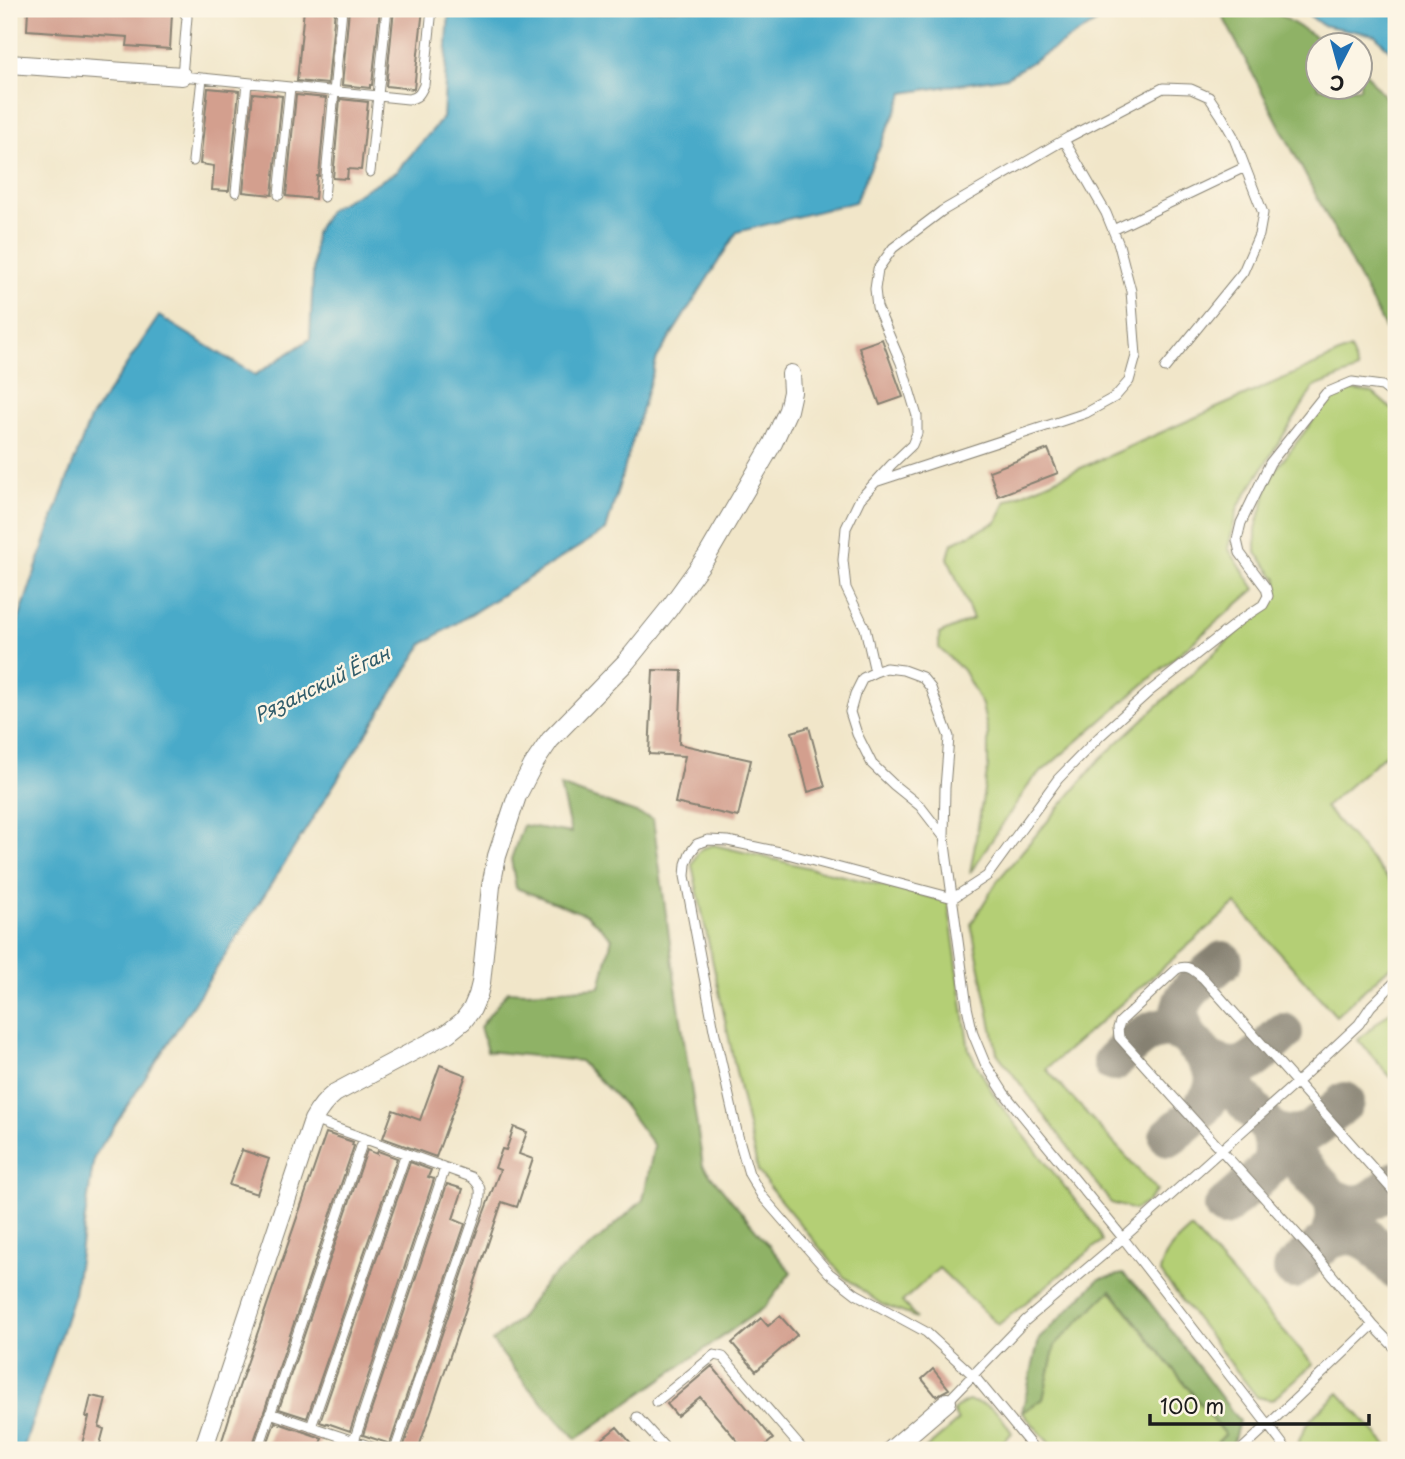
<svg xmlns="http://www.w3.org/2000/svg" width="1405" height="1459" font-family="'Playpen Sans',sans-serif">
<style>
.green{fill:#b4cf75;stroke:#687648;stroke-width:2}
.forest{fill:#8fb266;stroke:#566741;stroke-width:2}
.water{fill:#4aaac9;stroke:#336372;stroke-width:2}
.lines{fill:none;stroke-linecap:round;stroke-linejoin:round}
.taxiway{stroke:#868172;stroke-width:40}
.building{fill:#d39f8e}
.service-casing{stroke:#868172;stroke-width:11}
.minor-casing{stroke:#868172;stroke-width:20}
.service{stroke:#fff;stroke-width:9}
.minor{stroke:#fff;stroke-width:18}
.labels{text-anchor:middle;stroke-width:5;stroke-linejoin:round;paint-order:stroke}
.water-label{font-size:19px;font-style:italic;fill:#315c6a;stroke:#fcf5e5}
</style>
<rect width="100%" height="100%" fill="#fcf5e5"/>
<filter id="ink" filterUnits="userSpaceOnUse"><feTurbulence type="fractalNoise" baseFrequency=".0143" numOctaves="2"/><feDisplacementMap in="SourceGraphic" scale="14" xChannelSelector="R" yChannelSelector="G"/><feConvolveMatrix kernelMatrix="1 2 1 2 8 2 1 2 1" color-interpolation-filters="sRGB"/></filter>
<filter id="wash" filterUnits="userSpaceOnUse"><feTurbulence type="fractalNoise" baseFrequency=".00686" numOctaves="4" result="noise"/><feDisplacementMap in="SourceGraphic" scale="28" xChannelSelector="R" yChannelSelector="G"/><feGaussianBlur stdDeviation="1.57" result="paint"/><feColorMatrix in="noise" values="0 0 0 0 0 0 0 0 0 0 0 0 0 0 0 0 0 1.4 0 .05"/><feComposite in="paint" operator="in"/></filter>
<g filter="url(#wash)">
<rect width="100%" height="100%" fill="#f1e6c9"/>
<!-- green -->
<path class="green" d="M1350,349L1358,370L1314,387L1238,507L1228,548L1255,589L1032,780L970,873L988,767V733L982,705L963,670L939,648V634L973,619L948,558L952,543L997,522L1006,501Z
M1351,390L1373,393L1396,413V745L1325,807L1396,888V961L1336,1016L1236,904L1046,1069L1157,1190L1147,1202L1134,1210L1111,1203L997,1053L971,924L998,880L1100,759L1277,595V579L1256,553V529L1271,476L1328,401Z
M714,845L948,901L969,1051L998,1102L1097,1228L1102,1241L998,1325L939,1268L902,1302L917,1318L881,1304L843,1276L775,1194L758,1171L741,1095L692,865C697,851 699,848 714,845Z
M1396,1006V1083L1358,1040Z
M1191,1228L1313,1364L1272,1400L1257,1397L1160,1272C1165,1250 1175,1242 1191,1228Z
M1110,1290L1225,1435L1209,1450H1055L1022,1412L1043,1399L1055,1345Z
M1339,1393L1391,1450H1303L1298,1444C1306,1419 1320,1409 1339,1393Z
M968,1401C996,1406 998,1411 1012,1433L994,1450H924L958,1421L953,1411L960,1405Z"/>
<!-- forest -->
<path class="forest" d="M1219,9H1270L1329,45L1318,46V88H1360V65L1396,112V349Z
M560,786L653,819L675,980L703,1166L791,1272L766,1306L576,1439L529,1388L492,1341L518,1320L547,1281L597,1241L643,1200L654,1146L622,1103L580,1061L487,1051L480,1027L508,991L526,992L600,987L612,938L587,915L516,888L511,859L523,825L571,833Z
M1123,1274L1143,1293L1239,1421L1233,1443L1225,1450H1209L1225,1435L1111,1290L1055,1345L1043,1399L1022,1412L1039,1339L1099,1279Z"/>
<!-- water -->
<path class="water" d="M449,9H1118L1007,77L904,93L855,202L737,232L657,358L606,530L423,644L265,894L94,1157L74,1294L23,1450H9V649L55,512L90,419L159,316L255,375L310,339L315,233L330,209L396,172L443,118Z
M1301,9H1396V57L1375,35L1322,25Z"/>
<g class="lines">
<!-- taxiway -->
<path class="taxiway" d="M1187,1036L1396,1270
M1113,1062C1135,1041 1156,1016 1187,1036C1184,1029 1180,1022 1180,1014C1180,992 1208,974 1223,961
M1169,1137C1186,1121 1220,1101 1214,1073C1213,1068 1209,1063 1206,1058C1244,1080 1256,1057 1283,1033
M1224,1207C1233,1199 1241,1192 1250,1185C1272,1167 1279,1159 1270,1129C1303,1148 1321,1122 1345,1102
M1372,1243C1354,1233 1346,1233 1327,1241C1336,1226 1338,1215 1332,1198C1363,1213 1373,1200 1396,1181
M1293,1269L1327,1241"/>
</g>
<g id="blocks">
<!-- building -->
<path class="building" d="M28,9H130L172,13L170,49L127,46L128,37L27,30Z
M304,9H335L328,84L297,81Z
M349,9H380L372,85H370V88L342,85Z
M394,9H423L414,89L386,86Z
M208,88L239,91L229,190L228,191L212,190L214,166L200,164Z
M253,93L282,96L272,195L243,192Z
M296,95L326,98L319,176H317L315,199L286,196Z
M340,99L368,102L361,170L348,169L347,179L333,178Z
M882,339L903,397L880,405L859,347Z
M1048,449L1058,473L998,496L989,471Z
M653,670L682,671L679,744L751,760L738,817L675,803L685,756L649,754Z
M809,727L825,787L808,792L792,732Z
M440,1065L466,1075L436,1157L383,1138L393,1110L420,1120Z
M514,1127L527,1132L519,1154L533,1159L517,1207L502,1202L418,1450L403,1448L478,1228L500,1170L495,1168L502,1149L506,1150Z
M326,1133L353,1142L352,1145L354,1146L251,1450H219L239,1387Z
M242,1150L269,1159L257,1194L229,1185Z
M367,1150L377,1154L378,1151L397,1158L307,1418L279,1409Z
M410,1162L431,1170L428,1177L434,1179L350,1431L327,1423L326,1424L320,1422Z
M447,1184L463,1189L453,1219L465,1224L390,1444L363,1435Z
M780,1316L797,1335L756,1371L732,1343L761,1318L768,1326Z
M712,1366L773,1439L760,1450H745L700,1397L677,1416L667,1404Z
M933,1369L949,1389L936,1396L922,1379Z
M91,1396L106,1399L99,1427L104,1429L99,1448L82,1444L89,1417H86Z
M275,1422L322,1438L318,1450H265Z
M617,1427L637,1450H589Z"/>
</g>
</g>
<g filter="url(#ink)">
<use href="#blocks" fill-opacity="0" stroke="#868172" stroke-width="2"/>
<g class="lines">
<defs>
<path id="service" d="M182,9L187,17L182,76L408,99C418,98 420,94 424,85L432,9
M193,161L202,78
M370,172L387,9
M236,192L247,83
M279,195L290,87
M324,197L342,9
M1113,230L1245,167
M878,481L1086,413L1115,397L1129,381L1136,356L1131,291L1119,245L1106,213L1064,140
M875,672L865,628L846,588L843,560L846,528L860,499L891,465L912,445L917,433V416L901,363L877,307L875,289L878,269L893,248L942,211L1069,137L1163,88L1191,89L1209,97L1221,115L1233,136L1263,213L1259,235L1243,272L1165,368
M944,837L920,806L894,785L872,764L857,734L850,712L855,694L863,678L875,672L886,668L903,670L922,677L931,688L949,737L945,788L944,837L967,1007L973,1034L985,1063L1004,1093L1123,1238L1268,1425L1373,1325
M313,1120L471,1177C482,1186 481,1191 479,1204L395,1450
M1396,1194L1203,978C1194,971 1189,964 1177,969L1120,1022L1118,1028L1119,1037L1314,1253L1373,1325L1396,1349
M656,1402L714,1355L723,1357L803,1450
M947,1402L1025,1321L1123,1238L1296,1083L1359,1024L1371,1006L1396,981
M270,1413L381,1450
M637,1417L667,1450
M311,1427L406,1153
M354,1441L445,1168
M258,1450L364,1138
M1035,1450L974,1376L926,1332L856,1294L829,1273L762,1196L749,1174L738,1136L714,1030L685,876L686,864L690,853L697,844L708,840L728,841L780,852L953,898L987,876L1058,779L1099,737L1150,691L1240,620L1263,605L1268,596L1266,588L1240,553L1237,540L1241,523L1270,463L1326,393L1352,382L1382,386L1396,397
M1241,1450L1268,1425L1287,1450"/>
<path id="minor" d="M9,64L182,76
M203,1450L313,1120C319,1109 325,1101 335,1093L448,1033L463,1021L472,1009L478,995L481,983L491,886L497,856L517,796L533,765L550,740L626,662L668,610L707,556L773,443L788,410L792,392L791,374
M891,1450L947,1402"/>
</defs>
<!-- service casing -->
<use href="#service" class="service-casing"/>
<!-- minor casing -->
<use href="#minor" class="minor-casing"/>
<!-- service -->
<use href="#service" class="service"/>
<!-- minor -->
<use href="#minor" class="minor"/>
</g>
</g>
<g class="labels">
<!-- water labels -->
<g class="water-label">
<text transform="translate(322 684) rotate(-26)" y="7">Рязанский Ёган</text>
</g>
</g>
<!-- margin -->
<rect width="1405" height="1459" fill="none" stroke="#fcf5e5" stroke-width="35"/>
<!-- north arrow -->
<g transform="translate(1339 66) rotate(186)"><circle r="33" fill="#fcf5e5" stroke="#a29e95" stroke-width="2"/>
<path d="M0-5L12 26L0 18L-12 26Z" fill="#1f6fb2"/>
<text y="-10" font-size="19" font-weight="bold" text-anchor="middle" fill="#1c1c1c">С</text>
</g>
<!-- scale -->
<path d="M1150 1414v10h219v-10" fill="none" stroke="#1c1c1c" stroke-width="3.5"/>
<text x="1160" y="1414" font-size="21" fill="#1c1c1c" stroke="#fcf5e5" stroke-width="5" paint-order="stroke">100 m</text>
</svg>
